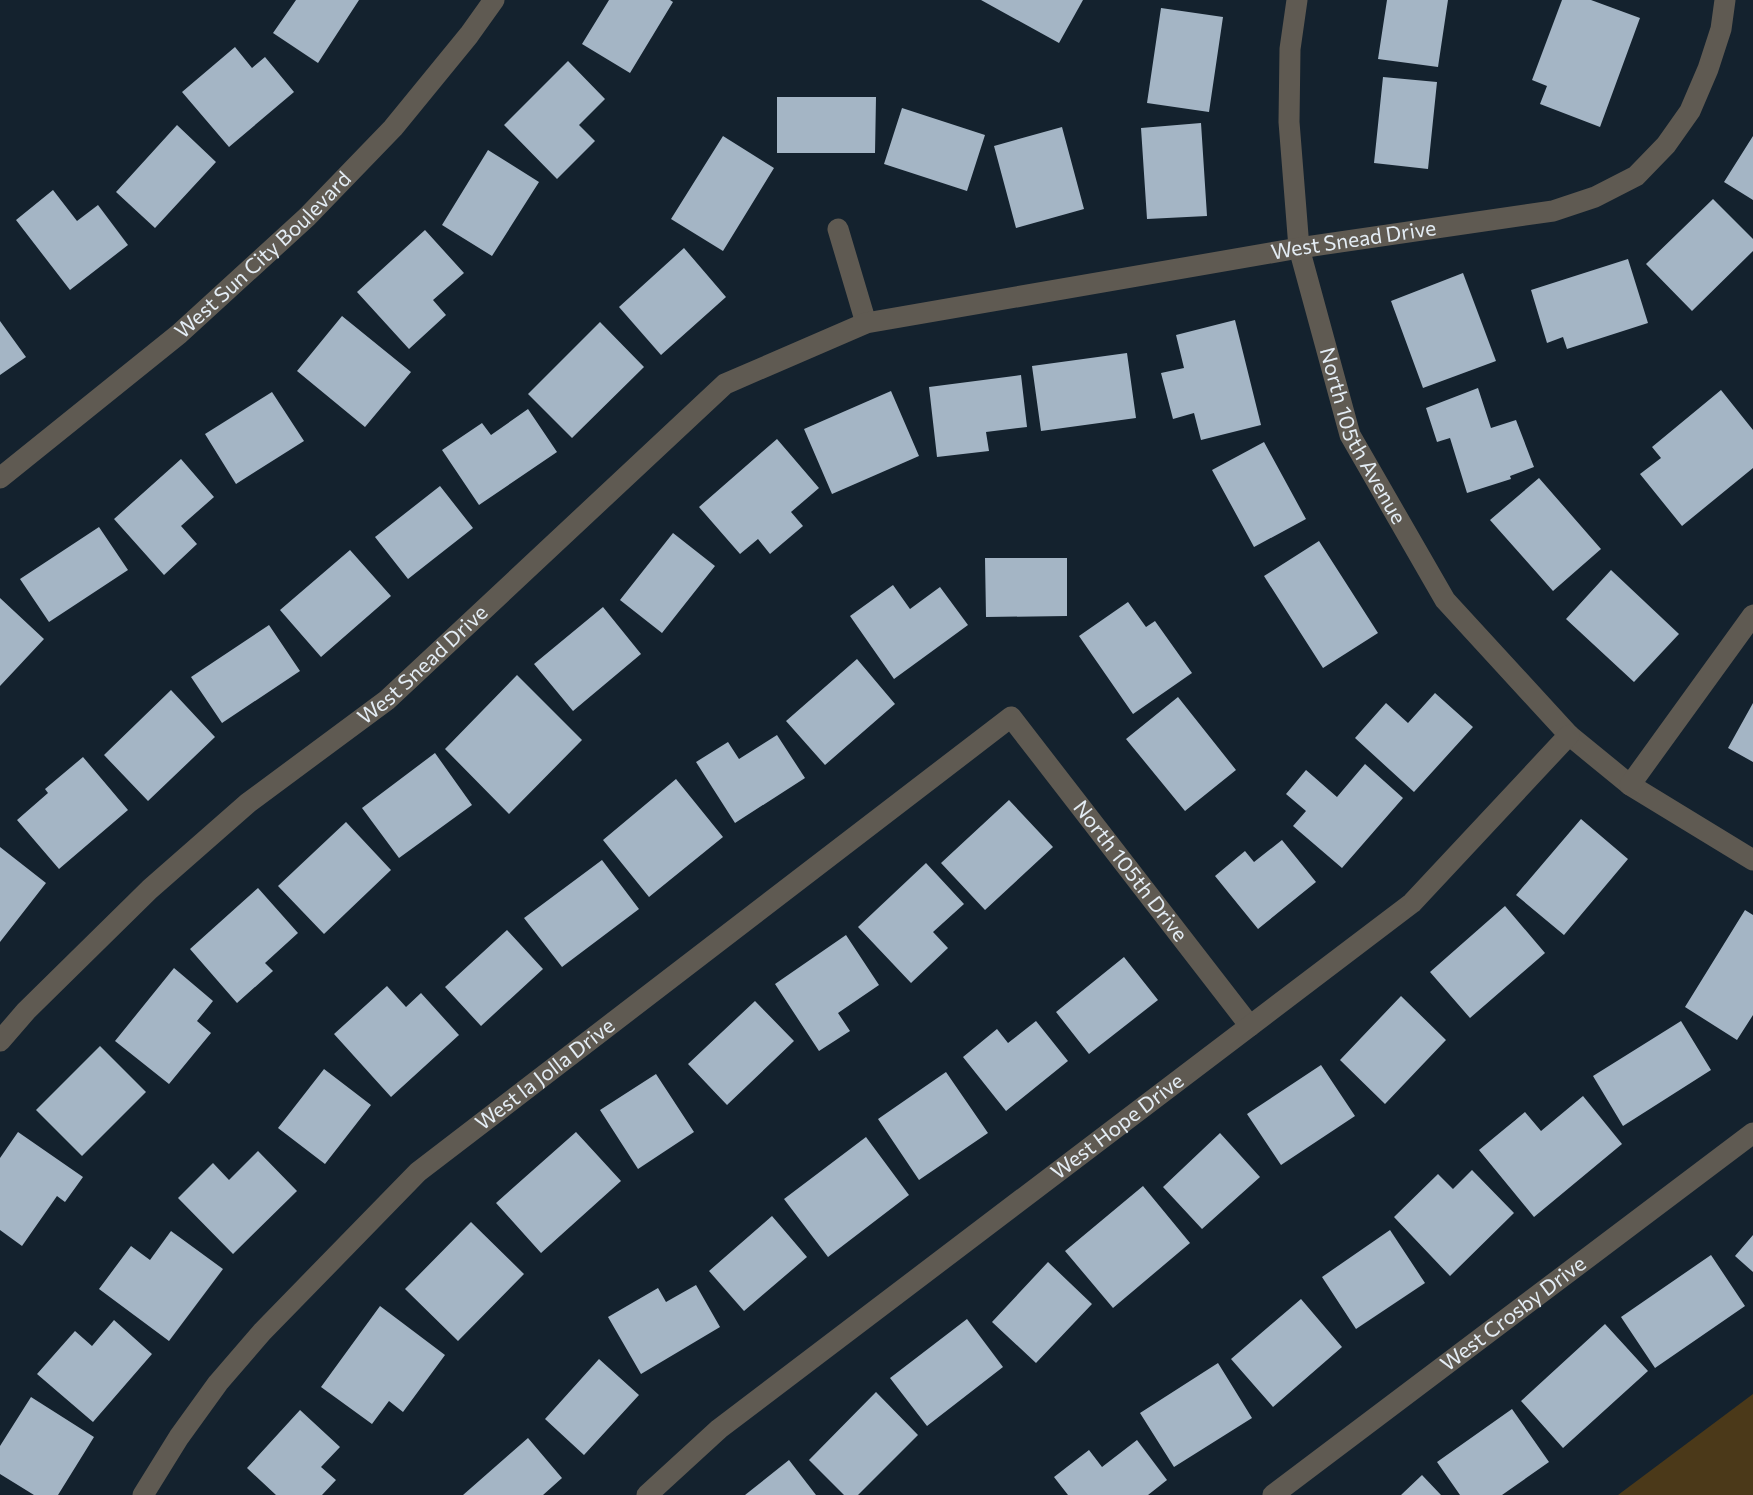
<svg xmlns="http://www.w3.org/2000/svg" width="1753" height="1495" font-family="Commissioner,sans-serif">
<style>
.green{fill:#4b3919}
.building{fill:#a4b5c5}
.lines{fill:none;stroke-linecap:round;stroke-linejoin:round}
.minor{stroke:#5f5a52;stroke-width:21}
.labels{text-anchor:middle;stroke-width:7;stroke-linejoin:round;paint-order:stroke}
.street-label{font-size:21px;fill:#e3ecf4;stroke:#060b10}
</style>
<rect width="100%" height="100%" fill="#14222e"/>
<!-- green -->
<path class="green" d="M1753,1394V1495H1618Z"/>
<!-- building -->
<path class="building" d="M296,0H359L318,63L273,33Z
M609,0H670L673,2L630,73L582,44Z
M981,0H1083L1059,43Z
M1387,0H1448L1438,67L1378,59Z
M1562,0H1591L1640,18L1600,127L1540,104L1547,86L1532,80Z
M1161,8L1223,17L1209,112L1147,103Z
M235,47L252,68L265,57L294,92L229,147L182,92Z
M568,61L605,99L579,125L595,141L557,179L504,125Z
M1383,77L1437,82L1428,169L1374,163Z
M777,97H876L875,153H777Z
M902,108L985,135L967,191L884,164Z
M1201,123L1207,216L1147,219L1141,128Z
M177,125L216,162L155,228L116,192Z
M1062,127L1084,209L1016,228L994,146Z
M723,136L774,168L723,251L671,219Z
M1753,136V200L1724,182Z
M488,150L539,182L492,256L442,225Z
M53,190L77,221L98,205L128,245L70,290L16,220Z
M1713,199L1753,239V251L1692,311L1646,264Z
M425,230L464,273L433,300L446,315L409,349L357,292Z
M684,248L726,297L661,355L619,307Z
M1628,259L1648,323L1567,349L1563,337L1547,343L1531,290Z
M1463,273L1496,361L1423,388L1391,301Z
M342,316L411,372L365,427L297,371Z
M1235,320L1261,425L1201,440L1194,413L1173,419L1161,373L1184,368L1176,335Z
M0,321L26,357L0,375Z
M600,322L644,367L572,438L528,394Z
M1127,353L1136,418L1041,431L1032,366Z
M1021,375L1027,427L986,432L989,451L937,457L929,387Z
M1478,388L1491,428L1516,420L1534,467L1510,476L1511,479L1467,493L1450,438L1437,442L1426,408Z
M1721,390L1753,430V468L1682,526L1640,474L1661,458L1652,447Z
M891,391L919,456L832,494L804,429Z
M272,392L304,441L236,484L205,434Z
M528,409L557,452L479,505L442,450L482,423L491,435Z
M777,439L819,488L791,512L803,526L770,554L758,539L740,554L699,507Z
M1264,442L1306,519L1254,547L1212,470Z
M181,459L214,497L181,526L197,544L164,575L114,519Z
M1539,478L1601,549L1553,591L1490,520Z
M440,486L473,528L408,579L375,537Z
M99,527L128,570L49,622L20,579Z
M673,533L715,566L662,633L620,600Z
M1319,541L1378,633L1323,668L1264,576Z
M350,550L391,596L321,657L280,610Z
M985,558H1067V616L986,617Z
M1611,570L1679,634L1634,682L1566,619Z
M893,585L910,609L940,587L968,625L894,679L850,616Z
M0,598L44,639L0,686Z
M1128,602L1146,627L1155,621L1192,673L1133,714L1079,636Z
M603,607L641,654L573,711L534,664Z
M269,625L300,671L222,723L191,677Z
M857,659L895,704L825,765L786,721Z
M517,675L582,740L509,814L445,749Z
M171,690L215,737L148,801L104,755Z
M1435,693L1473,727L1414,792L1355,738L1386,703L1408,723Z
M1178,697L1236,770L1185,811L1126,739Z
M1753,703V762L1728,748Z
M777,735L805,778L735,823L696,762L728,742L739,759Z
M435,753L472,805L399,858L362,808Z
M83,757L128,810L59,869L17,820L48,793L45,789Z
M1365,764L1403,798L1342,868L1293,826L1306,811L1286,794L1306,770L1337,797Z
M676,779L723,837L649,897L603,840Z
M1009,800L1053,847L985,910L941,863Z
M1581,819L1628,859L1564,935L1516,895Z
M346,822L391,870L324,934L278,886Z
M1282,840L1316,882L1258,929L1215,876L1245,851L1254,862Z
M0,847L46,883L0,942Z
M602,860L639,909L562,967L524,918Z
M926,863L964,904L933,932L948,948L911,983L858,927Z
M258,888L298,933L265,963L273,971L237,1003L190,949Z
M1505,906L1545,953L1470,1018L1430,972Z
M1745,910L1753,915V1015L1737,1040L1685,1007Z
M507,930L543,969L481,1026L445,987Z
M846,935L879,985L838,1013L850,1031L819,1051L775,984Z
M1124,957L1158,1000L1089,1054L1056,1012Z
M174,968L213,1001L197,1021L211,1033L169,1084L115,1041Z
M387,986L406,1007L421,993L459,1035L391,1097L334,1034Z
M1401,996L1446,1040L1385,1104L1340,1060Z
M755,1001L794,1041L727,1105L688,1064Z
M1036,1021L1068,1061L1006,1111L963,1057L997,1029L1008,1043Z
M1681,1021L1711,1070L1623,1126L1593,1076Z
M100,1046L146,1092L82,1156L36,1110Z
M1321,1065L1355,1116L1281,1165L1247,1114Z
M324,1069L371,1105L325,1164L278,1128Z
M946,1072L988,1133L919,1180L878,1119Z
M656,1074L694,1132L638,1169L600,1110Z
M1583,1096L1622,1144L1534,1217L1479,1150L1525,1112L1541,1131Z
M18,1132L83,1177L65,1202L57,1196L22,1246L0,1230V1158Z
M576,1132L621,1181L541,1253L496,1203Z
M1220,1133L1260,1177L1202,1229L1163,1187Z
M866,1137L909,1195L828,1257L784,1199Z
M258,1151L297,1191L233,1254L178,1198L213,1163L229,1180Z
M1472,1170L1514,1213L1450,1276L1394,1217L1438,1174L1453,1189Z
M1143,1186L1190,1243L1113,1308L1065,1251Z
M772,1216L807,1257L744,1311L709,1271Z
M471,1222L524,1274L458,1341L405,1289Z
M1390,1230L1425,1283L1356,1329L1322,1277Z
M171,1231L223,1269L169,1341L99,1289L131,1246L150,1260Z
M1753,1235V1272L1735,1256Z
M1711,1255L1745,1306L1655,1368L1621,1317Z
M1048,1262L1092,1304L1036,1363L992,1322Z
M696,1285L720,1327L641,1374L608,1317L658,1288L666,1302Z
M1301,1299L1342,1347L1273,1407L1231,1359Z
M380,1306L445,1355L403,1412L389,1401L372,1424L321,1387Z
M967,1319L1003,1367L927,1426L890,1378Z
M114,1320L152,1354L93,1422L37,1374L75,1331L92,1346Z
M1605,1324L1648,1371L1563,1448L1521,1401Z
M599,1359L639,1395L584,1455L545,1419Z
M1218,1363L1252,1418L1174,1467L1140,1413Z
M876,1392L918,1435L858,1495H844L809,1460Z
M31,1397L94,1437L58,1495H34L0,1474V1446Z
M1512,1409L1549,1462L1502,1495H1460L1437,1462Z
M300,1410L340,1447L321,1467L336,1480L322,1495H276L247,1468Z
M528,1438L562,1478L543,1495H463Z
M1137,1440L1167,1480L1148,1495H1068L1054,1477L1089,1450L1102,1467Z
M789,1460L816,1495H745Z
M1422,1475L1441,1495H1401Z"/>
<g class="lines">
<!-- minor -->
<g class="minor">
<path id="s1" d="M1297,0L1290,49L1289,122L1299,248L1350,435L1445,600L1569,735L1630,785L1753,860"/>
<path d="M838,229L866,323"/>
<path id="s2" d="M0,478L179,334L307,217L393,128L469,35L494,0"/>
<path d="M1630,785L1753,615"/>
<path id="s3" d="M0,1041L26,1011L150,889L248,803L387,700L725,384L866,323L1299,248L1553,211L1595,197L1636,176L1666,145L1690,111L1708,69L1721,29L1725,0"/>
<path id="s4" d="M143,1495L179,1437L218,1383L262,1332L418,1172L1011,717L1250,1026"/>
<path id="s5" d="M647,1495L719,1429L1412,903L1569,735"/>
<path id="s6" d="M1273,1495L1753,1133"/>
</g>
</g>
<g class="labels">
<!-- street labels -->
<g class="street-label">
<text dy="7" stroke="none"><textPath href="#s3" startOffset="1628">West Snead Drive</textPath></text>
<text dy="7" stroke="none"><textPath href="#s2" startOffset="345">West Sun City Boulevard</textPath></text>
<text dy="7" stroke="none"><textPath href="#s1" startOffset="448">North 105th Avenue</textPath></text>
<text dy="7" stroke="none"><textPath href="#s3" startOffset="567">West Snead Drive</textPath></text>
<text dy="7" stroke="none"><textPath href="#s4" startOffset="1368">North 105th Drive</textPath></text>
<text dy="7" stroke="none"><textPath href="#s4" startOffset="586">West la Jolla Drive</textPath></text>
<text dy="7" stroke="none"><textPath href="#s5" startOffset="598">West Hope Drive</textPath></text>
<text dy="7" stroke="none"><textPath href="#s6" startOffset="301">West Crosby Drive</textPath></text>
</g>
</g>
</svg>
